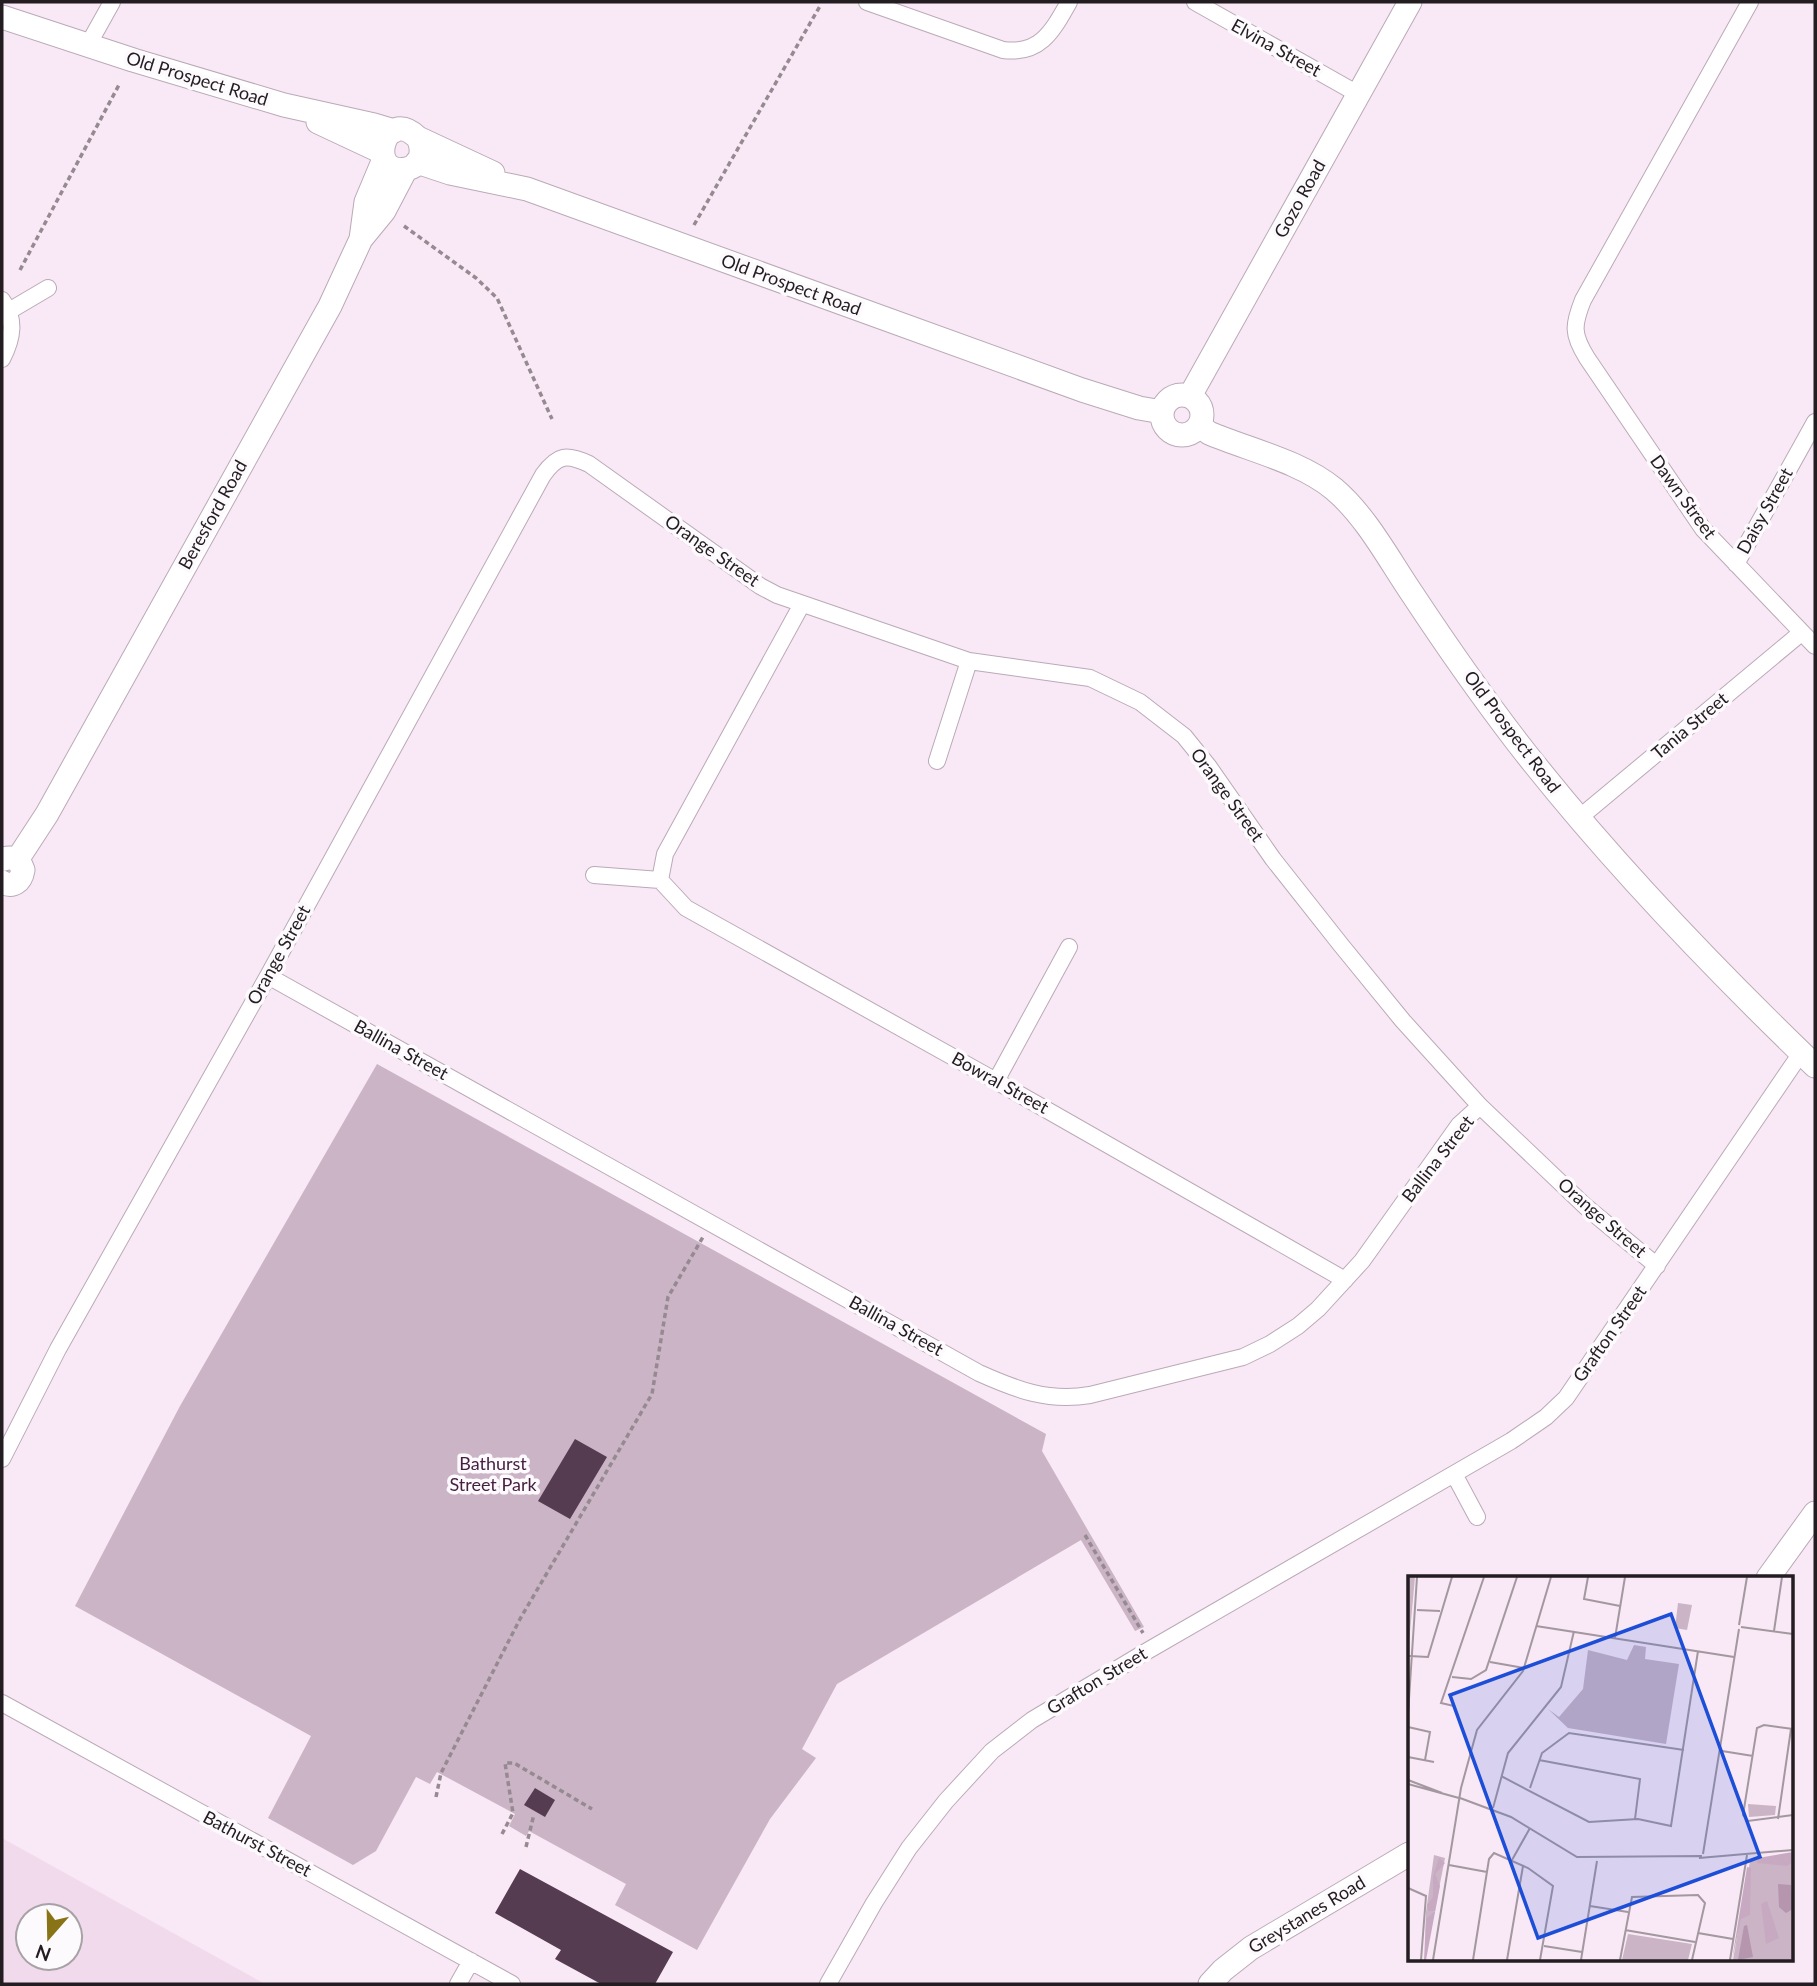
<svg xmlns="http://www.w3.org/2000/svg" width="1817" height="1986" font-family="Lato,sans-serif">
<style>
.built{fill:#f1daec;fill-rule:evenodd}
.green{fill:#cbb4c5}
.building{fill:#563c51}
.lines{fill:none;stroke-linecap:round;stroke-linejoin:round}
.street-casing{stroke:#baaab7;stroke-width:18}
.secondary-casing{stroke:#baaab7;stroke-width:25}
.path{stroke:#958a92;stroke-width:3.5;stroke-dasharray:5 3.5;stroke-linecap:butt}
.street{stroke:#fff;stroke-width:16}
.secondary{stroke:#fff;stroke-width:23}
.labels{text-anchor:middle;stroke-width:7;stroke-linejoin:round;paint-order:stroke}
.street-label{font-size:18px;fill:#231d21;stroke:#fdfafd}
.park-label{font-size:18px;fill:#451d3f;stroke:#fdfafd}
.inset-road{fill:none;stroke:#a397a0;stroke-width:2}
.view{fill:#1d4ed8;fill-opacity:0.15;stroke:#1d4ed8;stroke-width:3.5}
.inset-edge{fill:none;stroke:#231d21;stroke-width:3.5}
</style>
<rect width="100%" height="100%" fill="#f9e8f5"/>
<!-- built -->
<path class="built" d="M2,1838L265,1984H2ZM28,1916H70V1958H28Z"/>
<!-- green -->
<path class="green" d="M377,1064L1046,1434L1042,1451L1144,1627L1135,1631L1081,1540L837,1684L802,1749L816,1758L770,1819L697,1950L615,1905L626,1884L529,1831L526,1836L509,1826L515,1814L437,1772L430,1784L416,1777L376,1851L353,1865L268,1818L311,1736L75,1606L180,1406Z"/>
<!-- building -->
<path class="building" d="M575,1439L607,1457L570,1519L538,1501Z
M535,1788L555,1800L545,1817L524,1805Z
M520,1869L673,1952L655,1984H601L555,1959L561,1950L495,1913Z"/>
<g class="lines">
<defs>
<path id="street" d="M867,2L1003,50C1041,55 1053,30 1069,2
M1195,2L1358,94
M1750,2L1583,300C1573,325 1572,334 1587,358L1703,529L1815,646
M88,45L112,2
M2,300C16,319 13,338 2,359
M9,311L48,288
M1736,564L1815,422
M802,604L665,854L660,880L686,908L996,1081L1345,1280
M937,761L969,661
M1579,818L1801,633
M594,875L660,880
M268,976L979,1373C1017,1390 1048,1402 1090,1395L1243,1357L1270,1344L1298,1326L1318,1309L1362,1261L1459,1125L1480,1106
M996,1081L1069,947
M2,1459L58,1349L268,976L543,475C558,454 567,454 589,464L760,586L777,595L969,661L1090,678L1140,702L1184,736L1209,767L1273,859L1341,945L1403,1021L1480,1106L1585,1206L1657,1266
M1454,1474L1477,1517
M2,1703L512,1984
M458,1984L471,1961
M828,1984L874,1903L909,1848L946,1801L992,1751L1032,1720L1142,1654L1511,1441L1546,1417L1566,1398L1801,1053"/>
<path id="secondary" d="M2,17L133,60L284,105L374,125L394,131
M318,122L382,152
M418,138C424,150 422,166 406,169C366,177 383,104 418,138L493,173
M417,162L450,173L527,189L1082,390L1139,408L1162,412
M361,239L366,202L384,159
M1162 415a20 20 0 1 1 40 0a20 20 0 1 1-40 0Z
M1190,396L1410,2
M1200,426L1209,433C1249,450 1300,461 1334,489C1367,517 1389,560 1413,595C1446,645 1481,695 1517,742C1607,858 1710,965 1815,1066
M17,860L47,814L330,306L361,239L384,211L406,169
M2,882C13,888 21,882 23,870C20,861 14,856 4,859
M1768,1578L1815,1513
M1210,1984L1223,1970L1251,1948L1409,1854"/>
</defs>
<!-- street casing -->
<use href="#street" class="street-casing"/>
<!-- secondary casing -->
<use href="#secondary" class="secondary-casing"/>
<!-- path -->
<path class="path" d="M694,225L820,6
M404,226L476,278L497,298L552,419
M20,270L120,83
M1085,1535L1143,1633
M436,1797L441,1773L520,1619L652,1394L668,1297L703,1237
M502,1834L513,1813L505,1763H514L592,1809
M526,1847L534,1814"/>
<!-- street -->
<use href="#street" class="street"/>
<!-- secondary -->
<use href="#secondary" class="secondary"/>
</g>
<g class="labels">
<!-- street labels -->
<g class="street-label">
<text transform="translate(1276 48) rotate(29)" y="6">Elvina Street</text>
<text transform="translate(197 79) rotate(17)" y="6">Old Prospect Road</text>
<text transform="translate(1300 199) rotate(-61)" y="6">Gozo Road</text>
<text transform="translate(791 285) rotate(20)" y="6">Old Prospect Road</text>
<text transform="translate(1683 497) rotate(54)" y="6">Dawn Street</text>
<text transform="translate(1765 511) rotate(-61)" y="6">Daisy Street</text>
<text transform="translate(213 515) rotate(-61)" y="6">Beresford Road</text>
<text transform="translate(712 551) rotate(35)" y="6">Orange Street</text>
<text transform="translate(1690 726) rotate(-40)" y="6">Tania Street</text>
<text transform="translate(1512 732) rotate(53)" y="6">Old Prospect Road</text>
<text transform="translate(1227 795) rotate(54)" y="6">Orange Street</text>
<text transform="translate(279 955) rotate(-61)" y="6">Orange Street</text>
<text transform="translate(401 1050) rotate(29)" y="6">Ballina Street</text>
<text transform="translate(1000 1083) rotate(29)" y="6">Bowral Street</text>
<text transform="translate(1438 1159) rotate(-52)" y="6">Ballina Street</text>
<text transform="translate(1602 1218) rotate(41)" y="6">Orange Street</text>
<text transform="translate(896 1326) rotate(29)" y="6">Ballina Street</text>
<text transform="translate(1610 1334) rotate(-55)" y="6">Grafton Street</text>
<text transform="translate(1097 1681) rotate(-31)" y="6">Grafton Street</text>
<text transform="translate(257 1844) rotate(28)" y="6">Bathurst Street</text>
<text transform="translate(1307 1915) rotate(-31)" y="6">Greystanes Road</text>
</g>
<!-- park labels -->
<g class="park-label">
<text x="493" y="1470">Bathurst<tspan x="493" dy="21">Street Park</tspan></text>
</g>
</g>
<!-- overview -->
<g transform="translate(1408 1576)">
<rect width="385" height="385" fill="#f9e8f5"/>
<path d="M0,1H7L0,78ZM270,27L284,29L279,54L267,52ZM226,69L238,71L237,83L271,88L258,168L160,152L140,133L151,141L175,113L180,74L219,84ZM340,228L368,230L367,239L341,241ZM385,278V384H325L342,285ZM26,279L37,282L17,384L18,336ZM220,358L284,368L280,384H214Z" fill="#cbb4c5"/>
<path d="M385,276V286L379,290L349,287L350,282ZM31,282L37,287L27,298L32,310L18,384H16L18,343L27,335H20L19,329L25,321V300ZM339,291L343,292L342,339L333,343L324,384ZM359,325L371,362L358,368L353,328Z" fill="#c8a9c2"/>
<path d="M370,308L383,309L385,333L378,337L371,331ZM339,349L345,381L330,384L336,350Z" fill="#b596ae"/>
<path class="inset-road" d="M180,1L176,23L212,30M9,34L32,35M331,49L339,1M128,50L326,81M333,51L385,58M366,55L374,1M207,62L217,1M1,80L20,81L44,1M82,86L116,92M44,101L63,103L78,94L109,1M46,130L33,127L76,1M0,138L9,1M0,151L22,156L17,184M385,153L356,149L349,152L335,239L340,245L385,239M314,175L345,180M0,181L26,186M131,184L232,203L227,243M93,200L181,246L230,243L263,250L290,75M0,204L34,217M0,208L51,222M122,212L134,177L161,157L276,174M52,222L103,241L169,281L294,280M85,232L100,177L153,111L166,55M370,243L383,153M295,278L331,53M291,282L385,274M104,284L122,252M41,289L79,296M0,312L18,320L13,384M182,330L220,336M217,354L287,366M290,357L325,363M136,370L174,376M25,384L53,212L69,154L115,95L143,1M65,384L81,283L86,277L120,292L145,310L132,384M99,384L115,290M173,384L189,285M212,384L224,321L290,319L297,327L284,384M322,384L339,279"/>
<path class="view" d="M263,38L352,281L130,362L42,119Z"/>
<rect width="385" height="385" class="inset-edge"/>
</g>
<!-- border -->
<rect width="1817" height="1986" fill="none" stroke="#231d21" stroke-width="7"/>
<!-- north arrow -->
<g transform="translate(49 1937) rotate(200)"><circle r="33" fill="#fdfafd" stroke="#a6a2a5" stroke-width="2"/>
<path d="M0-5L12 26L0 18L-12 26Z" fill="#887417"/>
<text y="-10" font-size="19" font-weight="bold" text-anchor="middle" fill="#231d21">N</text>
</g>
</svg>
